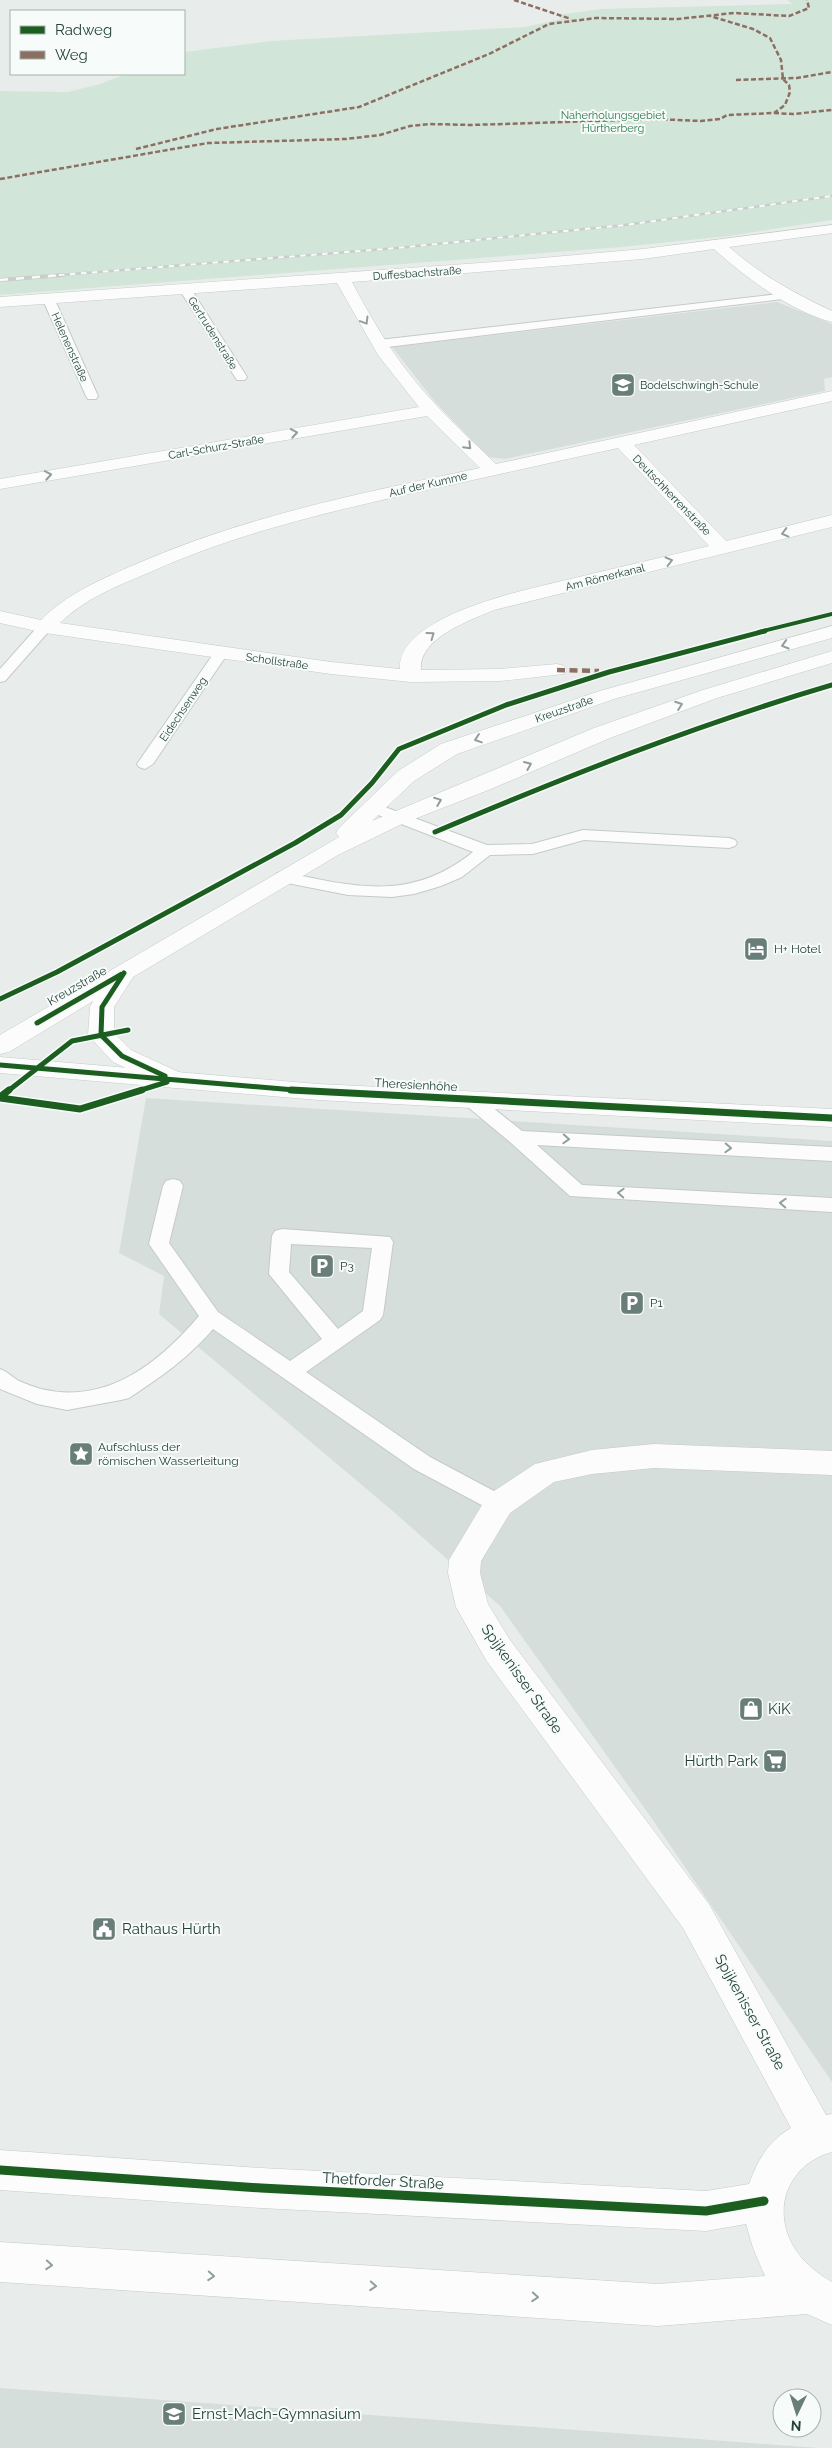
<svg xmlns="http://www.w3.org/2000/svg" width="832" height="2448" font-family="Raleway,sans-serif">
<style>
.built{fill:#d6dedb}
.green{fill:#d1e6d8}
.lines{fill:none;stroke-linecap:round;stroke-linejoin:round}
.service-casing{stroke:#c5cac8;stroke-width:2}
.minor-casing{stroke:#c5cac8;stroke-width:1}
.tertiary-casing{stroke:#c5cac8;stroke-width:1}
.service{fill:#fcfcfc;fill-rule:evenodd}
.minor{fill:#fcfcfc;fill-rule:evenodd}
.tertiary{fill:#fcfcfc;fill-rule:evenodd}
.rail-far1-casing{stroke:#c9cdcc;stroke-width:2.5}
.rail-casing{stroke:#c9cdcc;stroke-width:4}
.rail-far1{stroke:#f7fbf9;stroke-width:2;stroke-dasharray:5.5;stroke-linecap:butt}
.rail{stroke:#f7fbf9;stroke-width:2.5;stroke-dasharray:8;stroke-linecap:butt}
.quiet-far1{stroke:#8d6e63;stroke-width:2.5;stroke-dasharray:5 2.5;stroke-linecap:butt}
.quiet{stroke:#8d6e63;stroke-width:4.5;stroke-dasharray:8 4.5;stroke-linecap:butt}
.cycleway-far3-casing{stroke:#f7fbf9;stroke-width:5.5}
.cycleway-far2-casing{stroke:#f7fbf9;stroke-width:8}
.cycleway-far1-casing{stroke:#f7fbf9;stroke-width:10}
.cycleway-casing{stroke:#f7fbf9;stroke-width:12}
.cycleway-far3{stroke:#1b5e20;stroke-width:4}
.cycleway-far2{stroke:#1b5e20;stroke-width:5}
.cycleway-far1{stroke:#1b5e20;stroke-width:7}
.cycleway{stroke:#1b5e20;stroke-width:9}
.oneway{stroke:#909f9b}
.labels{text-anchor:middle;stroke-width:4;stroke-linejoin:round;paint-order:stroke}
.far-park-label{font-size:11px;fill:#2d7a4b;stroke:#f7fbf9}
.far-street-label{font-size:11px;fill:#24423a;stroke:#f7fbf9}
.far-poi-label{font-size:11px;fill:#24423a;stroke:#f7fbf9;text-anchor:start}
.poi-label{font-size:12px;fill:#24423a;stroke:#f7fbf9;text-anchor:start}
.street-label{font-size:12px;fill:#24423a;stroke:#f7fbf9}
.near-street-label{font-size:15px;fill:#24423a;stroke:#f7fbf9}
.near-poi-label{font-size:15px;fill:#24423a;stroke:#f7fbf9;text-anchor:start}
</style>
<rect width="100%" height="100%" fill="#e8edeb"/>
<!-- built -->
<path class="built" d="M777,302L832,324V377L824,379L825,391L505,459L488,457L435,402L392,347Z
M146,1098L832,1141V2082L650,1816L500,1606L395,1513L159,1314L164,1276L119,1253Z
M0,2388L698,2439L819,2448H0Z"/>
<!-- green -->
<path class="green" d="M787,0H832V220L729,236L622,247L0,295V91L68,92L100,84L126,74H184V52L271,41L525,27L561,19L558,15L601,9L792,4Z"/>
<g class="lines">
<defs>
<path id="service" d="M185,286L191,289L247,377L245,380H237L235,377L179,289Z
M787,293L791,294V298L379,348L373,344L379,340Z
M48,295L54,298L98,396L96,399H88L86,396L42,298Z
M45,623L50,624L52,627L50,630L5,681L0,682V669L40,624Z
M221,649L228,653L153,764L145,769L139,767L137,764L216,650Z
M374,803L487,845L532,844L583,830L729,838L735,840L737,843L735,846L729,848L584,840L533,854L490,855L462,877L441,886L414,894L392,897L348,895L277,881L275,877L277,873L283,872C356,887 411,902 473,852L368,811L366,808L368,805Z
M470,1093L477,1095L522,1131L832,1147V1161L537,1145L582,1185L832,1198V1212L570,1196L510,1142L463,1103L461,1099L463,1095Z
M173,1179L180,1181L183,1186L169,1243L218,1312L290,1361L322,1339L269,1274L272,1236L275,1231L282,1229L390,1237L393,1242L383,1315L380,1320L306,1372L430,1457L507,1498L510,1504L507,1510L499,1513L491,1510L414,1469L213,1329C186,1360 162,1376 129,1398L121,1400L67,1410L37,1404L0,1389V1369C8,1372 12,1377 19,1381C26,1384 34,1387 41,1389C107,1405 159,1363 199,1316L149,1244L163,1186L166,1181ZM291,1244L372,1248L363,1311L338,1329L289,1272Z"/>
<path id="minor" d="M832,225V233L729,247C761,275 794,293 832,311V322C791,312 745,277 714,249L643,259L352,282C369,315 388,347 411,376C436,408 467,436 496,464L832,391V401L634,445L726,541L832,515V527L494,610C471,620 418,638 421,670L500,669L557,664L564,666L567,670L564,674L500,681L411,682L331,674L45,633L0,623V611L41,620C68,593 100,580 134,565C245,516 362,493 480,468L427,416L0,489V479L419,407L378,355L337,283L0,307V297L508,261L643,249ZM618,448L709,546C669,556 628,565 587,575C546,586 397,611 400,669L331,662L60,623C84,599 117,586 148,573C236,533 328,512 422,491C488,477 553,462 618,448Z
M832,626V638L614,699L457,754L414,781L372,821L594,728L703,690L832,651V663L717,698L610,738L491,789L404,823L338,855L133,977L114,1007V1033L131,1050L183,1074L187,1080L183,1086L174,1088L165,1086L113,1062L88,1035L90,1007L93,1001L9,1052L0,1054V1035L339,837L336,833L339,828L398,771L441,744L600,691Z
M654,1444L832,1451V1475L654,1468L592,1474L554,1482L510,1513L481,1561L480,1573L488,1604L510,1640L709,1904L826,2115L832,2114V2152C788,2164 770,2210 795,2249C804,2263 818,2274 832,2282V2325L807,2314L658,2326L0,2282V2242L658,2284L765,2276L753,2248L746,2224L706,2231L261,2208L0,2190V2150L261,2168L706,2191L749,2184C758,2160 768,2141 791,2128L683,1928L486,1660L456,1607L448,1573L449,1560L488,1495L535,1464L592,1450Z"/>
<path id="tertiary" d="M0,1057L318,1084L832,1109V1127L318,1100L0,1073Z"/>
</defs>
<!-- service casing -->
<use href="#service" class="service-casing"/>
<!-- minor casing -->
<use href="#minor" class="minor-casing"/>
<!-- tertiary casing -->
<use href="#tertiary" class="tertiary-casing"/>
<!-- service -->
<use href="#service" class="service"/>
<!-- minor -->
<use href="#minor" class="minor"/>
<!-- tertiary -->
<use href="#tertiary" class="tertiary"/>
<defs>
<path id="rail-far1" d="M48,276L397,248L625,225L832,196"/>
<path id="rail" d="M0,280L63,275"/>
</defs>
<!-- rail-far1 casing -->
<use href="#rail-far1" class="rail-far1-casing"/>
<!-- rail casing -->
<use href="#rail" class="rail-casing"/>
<!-- rail-far1 -->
<use href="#rail-far1" class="rail-far1"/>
<!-- rail -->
<use href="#rail" class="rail"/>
<!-- quiet-far1 -->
<path class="quiet-far1" d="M514,0L571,19
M736,80L797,78L832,72
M774,113L793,114L832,110
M136,149L217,129L359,107L489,54L549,24L596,18L678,19L734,13L789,16L809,8L807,0
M0,179L208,143L346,139L380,135L410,126L430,124L471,125L655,119L701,121L720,119L727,115L774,113L785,105L790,92L789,85L783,79L781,60L770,38L753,29L710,16"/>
<!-- quiet -->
<path class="quiet" d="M557,670L599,671"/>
<defs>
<path id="cycleway-far3" d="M759,632L832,614"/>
<path id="cycleway-far2" d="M435,832C565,777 696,725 832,685
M124,973L102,1007L101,1035L122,1056L165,1076
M0,999L57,972L295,843L341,815L372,783L399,749L506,705L609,672L765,631
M37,1023L122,974
M0,1065L306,1091
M8,1091L72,1041L128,1030
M138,1091L167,1082"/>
<path id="cycleway-far1" d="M291,1090L832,1118
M0,1097L9,1090
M0,1098L80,1109L142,1090"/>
<path id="cycleway" d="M0,2170L261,2188L706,2211L764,2201"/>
</defs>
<!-- cycleway-far3 casing -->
<use href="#cycleway-far3" class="cycleway-far3-casing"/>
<!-- cycleway-far2 casing -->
<use href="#cycleway-far2" class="cycleway-far2-casing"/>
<!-- cycleway-far1 casing -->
<use href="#cycleway-far1" class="cycleway-far1-casing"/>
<!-- cycleway casing -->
<use href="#cycleway" class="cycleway-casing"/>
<!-- cycleway-far3 -->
<use href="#cycleway-far3" class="cycleway-far3"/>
<!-- cycleway-far2 -->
<use href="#cycleway-far2" class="cycleway-far2"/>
<!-- cycleway-far1 -->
<use href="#cycleway-far1" class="cycleway-far1"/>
<!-- cycleway -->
<use href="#cycleway" class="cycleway"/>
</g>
<!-- one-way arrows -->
<defs><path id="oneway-chevron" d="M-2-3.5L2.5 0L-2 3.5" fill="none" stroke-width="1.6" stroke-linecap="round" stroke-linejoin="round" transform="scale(1.25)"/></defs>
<g class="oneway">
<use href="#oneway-chevron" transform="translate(365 321) rotate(59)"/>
<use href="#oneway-chevron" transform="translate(294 433) rotate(-10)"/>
<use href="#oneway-chevron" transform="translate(468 446) rotate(45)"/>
<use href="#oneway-chevron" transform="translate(48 475) rotate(-10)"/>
<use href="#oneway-chevron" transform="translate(785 533) rotate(166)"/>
<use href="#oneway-chevron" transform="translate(669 561) rotate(-14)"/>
<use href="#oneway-chevron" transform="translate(431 635) rotate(-36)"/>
<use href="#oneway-chevron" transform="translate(785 645) rotate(164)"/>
<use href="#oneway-chevron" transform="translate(679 705) rotate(-20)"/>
<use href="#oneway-chevron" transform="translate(478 739) rotate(161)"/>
<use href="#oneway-chevron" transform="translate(528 765) rotate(-23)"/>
<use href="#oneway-chevron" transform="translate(438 801) rotate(-21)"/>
<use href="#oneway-chevron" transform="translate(566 1139) rotate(3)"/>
<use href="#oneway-chevron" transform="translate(728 1148) rotate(3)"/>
<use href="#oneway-chevron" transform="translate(621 1193) rotate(-177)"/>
<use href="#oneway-chevron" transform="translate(783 1203) rotate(-177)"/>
<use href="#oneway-chevron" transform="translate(49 2265) rotate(4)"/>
<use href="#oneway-chevron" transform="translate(211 2276) rotate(4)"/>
<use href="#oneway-chevron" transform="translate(373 2286) rotate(4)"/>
<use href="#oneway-chevron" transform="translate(535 2297) rotate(4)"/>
</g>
<!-- icons -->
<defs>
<symbol id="school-square" viewBox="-11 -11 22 22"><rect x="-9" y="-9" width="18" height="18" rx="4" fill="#697e78" stroke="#f7fbf9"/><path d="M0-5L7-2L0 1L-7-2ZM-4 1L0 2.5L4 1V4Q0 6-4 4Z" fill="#fff"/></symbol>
<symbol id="hotel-square" viewBox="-11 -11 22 22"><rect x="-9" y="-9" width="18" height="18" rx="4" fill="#697e78" stroke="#f7fbf9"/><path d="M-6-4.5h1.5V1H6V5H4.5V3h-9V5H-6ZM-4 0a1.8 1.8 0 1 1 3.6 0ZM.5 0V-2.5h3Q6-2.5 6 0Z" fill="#fff"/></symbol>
<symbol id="parking-square" viewBox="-11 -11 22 22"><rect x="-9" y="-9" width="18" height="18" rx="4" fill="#697e78" stroke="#f7fbf9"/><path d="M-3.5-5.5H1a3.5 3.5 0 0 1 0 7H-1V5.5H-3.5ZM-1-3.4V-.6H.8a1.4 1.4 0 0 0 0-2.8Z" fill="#fff"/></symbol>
<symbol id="sight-square" viewBox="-11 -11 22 22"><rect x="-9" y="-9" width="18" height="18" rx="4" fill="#697e78" stroke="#f7fbf9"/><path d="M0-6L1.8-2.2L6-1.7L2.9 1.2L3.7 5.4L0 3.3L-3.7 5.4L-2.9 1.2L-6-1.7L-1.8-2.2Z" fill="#fff"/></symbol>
<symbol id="shop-square" viewBox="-11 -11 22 22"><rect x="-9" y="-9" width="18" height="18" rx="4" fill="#697e78" stroke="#f7fbf9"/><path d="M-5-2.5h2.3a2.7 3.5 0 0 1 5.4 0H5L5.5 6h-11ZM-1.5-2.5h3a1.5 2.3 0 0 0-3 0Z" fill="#fff"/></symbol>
<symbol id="supermarket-square" viewBox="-11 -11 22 22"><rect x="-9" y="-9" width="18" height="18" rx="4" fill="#697e78" stroke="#f7fbf9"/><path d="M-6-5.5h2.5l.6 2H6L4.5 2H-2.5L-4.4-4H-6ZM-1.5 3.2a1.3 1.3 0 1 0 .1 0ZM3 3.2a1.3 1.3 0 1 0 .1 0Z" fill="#fff"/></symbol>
<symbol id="civic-square" viewBox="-11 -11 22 22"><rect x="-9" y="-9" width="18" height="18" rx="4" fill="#697e78" stroke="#f7fbf9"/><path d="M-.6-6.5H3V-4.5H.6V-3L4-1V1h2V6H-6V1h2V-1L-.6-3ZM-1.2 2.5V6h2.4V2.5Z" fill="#fff"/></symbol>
</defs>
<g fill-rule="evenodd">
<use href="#school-square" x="609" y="371" width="28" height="28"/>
<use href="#hotel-square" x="742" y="935" width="28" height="28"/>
<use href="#parking-square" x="308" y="1252" width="28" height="28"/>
<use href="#parking-square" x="618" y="1289" width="28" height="28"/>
<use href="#sight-square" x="67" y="1440" width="28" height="28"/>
<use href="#shop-square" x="737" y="1695" width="28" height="28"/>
<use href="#supermarket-square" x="761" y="1747" width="28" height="28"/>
<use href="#civic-square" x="90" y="1915" width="28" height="28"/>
<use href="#school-square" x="160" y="2400" width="28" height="28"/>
</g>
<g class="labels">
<!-- far-park labels -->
<g class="far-park-label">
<text x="613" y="119">Naherholungsgebiet<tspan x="613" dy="13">Hürtherberg</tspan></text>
</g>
<!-- far-street labels -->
<g class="far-street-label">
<text transform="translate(417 273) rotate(-4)" y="4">Duffesbachstraße</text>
<text transform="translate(213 333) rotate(58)" y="4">Gertrudenstraße</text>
<text transform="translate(70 347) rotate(66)" y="4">Helenenstraße</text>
<text transform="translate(216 447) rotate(-10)" y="4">Carl-Schurz-Straße</text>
<text transform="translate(428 484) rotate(-13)" y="4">Auf der Kumme</text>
<text transform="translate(672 495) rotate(46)" y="4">Deutschherrenstraße</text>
<text transform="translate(605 577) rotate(-14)" y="4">Am Römerkanal</text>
<text transform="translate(277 661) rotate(8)" y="4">Schollstraße</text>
<text transform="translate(183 709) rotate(-56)" y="4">Eidechsenweg</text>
<text transform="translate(564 709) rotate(-19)" y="4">Kreuzstraße</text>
</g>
<!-- far-poi labels -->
<g class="far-poi-label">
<text x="640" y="389">Bodelschwingh-Schule</text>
</g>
<!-- poi labels -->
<g class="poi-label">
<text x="774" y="953">H+ Hotel</text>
<text x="340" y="1270">P3</text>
<text x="650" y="1307">P1</text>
<text x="98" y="1451">Aufschluss der<tspan x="98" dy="14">römischen Wasserleitung</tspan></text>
</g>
<!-- street labels -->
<g class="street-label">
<text transform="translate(77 986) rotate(-30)" y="4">Kreuzstraße</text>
<text transform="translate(416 1085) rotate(3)" y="4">Theresienhöhe</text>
</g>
<!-- near-street labels -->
<g class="near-street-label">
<text transform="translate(522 1679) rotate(55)" y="5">Spijkenisser Straße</text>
<text transform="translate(750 2012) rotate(61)" y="5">Spijkenisser Straße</text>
<text transform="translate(383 2181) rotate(3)" y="5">Thetforder Straße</text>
</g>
<!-- near-poi labels -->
<g class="near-poi-label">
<text x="768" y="1714">KiK</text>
<text x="758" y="1766" text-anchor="end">Hürth Park</text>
<text x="122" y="1934">Rathaus Hürth</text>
<text x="192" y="2419">Ernst-Mach-Gymnasium</text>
</g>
</g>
<!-- legend -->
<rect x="10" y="10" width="175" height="65" fill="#f7fbf9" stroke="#a3b1ad"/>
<rect x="20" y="26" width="25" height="8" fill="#1b5e20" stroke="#a3b1ad"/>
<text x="55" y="35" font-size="15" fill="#24423a">Radweg</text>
<rect x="20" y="51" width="25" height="8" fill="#8d6e63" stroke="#a3b1ad"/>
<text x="55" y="60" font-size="15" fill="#24423a">Weg</text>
<!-- north arrow -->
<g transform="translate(797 2413) rotate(184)"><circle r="24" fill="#f7fbf9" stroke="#a3b1ad"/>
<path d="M0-4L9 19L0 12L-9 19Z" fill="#697e78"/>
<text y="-8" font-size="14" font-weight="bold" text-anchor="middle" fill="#24423a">N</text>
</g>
</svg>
